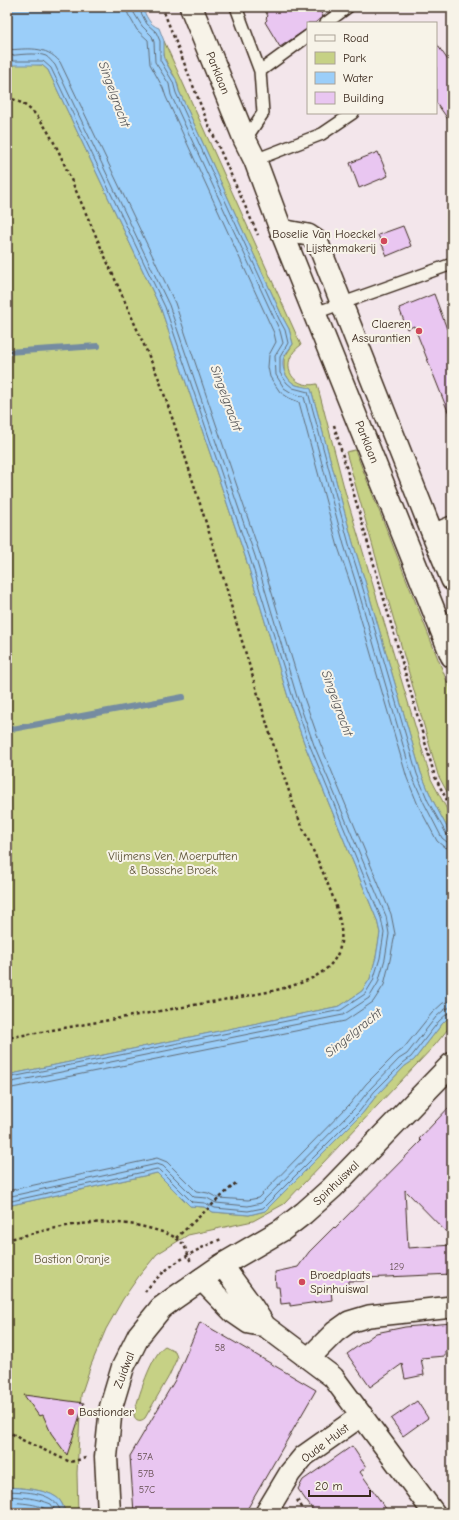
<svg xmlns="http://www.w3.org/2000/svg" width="459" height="1520" font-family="'Comic Neue',sans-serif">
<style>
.green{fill:#c6d185;stroke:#807e52}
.water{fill:#9bcef9;stroke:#758ca1}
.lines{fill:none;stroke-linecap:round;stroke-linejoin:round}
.shore{stroke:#616c76;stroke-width:1}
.stream{stroke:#758ca1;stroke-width:6}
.building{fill:#e9c6f1;stroke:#3b2a1e}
.lane-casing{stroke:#3b2a1e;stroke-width:14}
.street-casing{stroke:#3b2a1e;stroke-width:24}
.secondary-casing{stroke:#3b2a1e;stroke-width:25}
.path{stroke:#3b2a1e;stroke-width:2.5;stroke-dasharray:3 3;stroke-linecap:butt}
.lane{stroke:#f7f3e8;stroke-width:11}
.street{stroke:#f7f3e8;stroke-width:21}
.secondary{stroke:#f7f3e8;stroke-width:22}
.poi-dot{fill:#d1495b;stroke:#f7f3e8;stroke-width:1.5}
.labels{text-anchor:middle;stroke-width:4;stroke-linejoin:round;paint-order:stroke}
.number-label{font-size:10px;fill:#665153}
.street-label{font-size:12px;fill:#3b2a1e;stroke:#f7f3e8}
.poi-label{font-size:12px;fill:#3b2a1e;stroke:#f7f3e8;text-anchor:end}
.park-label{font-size:12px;fill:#5e5438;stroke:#f7f3e8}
.water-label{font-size:13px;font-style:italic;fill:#535355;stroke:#f7f3e8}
</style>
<rect width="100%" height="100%" fill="#f3e6eb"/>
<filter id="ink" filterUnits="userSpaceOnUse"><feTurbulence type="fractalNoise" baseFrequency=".025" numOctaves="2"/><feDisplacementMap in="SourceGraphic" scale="8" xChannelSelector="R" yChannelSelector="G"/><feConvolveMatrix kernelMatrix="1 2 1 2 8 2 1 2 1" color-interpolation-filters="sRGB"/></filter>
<g filter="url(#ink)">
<!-- green -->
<path class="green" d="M164,41L301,345C278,361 290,390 317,384L346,495L431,779L452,819V837L432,799L421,773L365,581L353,543L311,389L296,385L290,381L284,372V358L293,344L289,329L283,318L179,91C177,71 160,65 164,41Z
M26,64L42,65L48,70L161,309L246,559L289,700L306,748L377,920L380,933L376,957L370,979L362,991L340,1006L7,1075V65Z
M355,450L452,694V801L438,775L346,452Z
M452,1014V1024L435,1045L284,1204L253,1221L188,1235L157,1254L139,1276L123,1299L106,1329L91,1365L81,1395L77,1473L78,1513H65C64,1507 61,1500 56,1497C45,1489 20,1488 7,1487V1206L157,1173L190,1206L204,1207L213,1212L249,1215L265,1211L362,1114L377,1095L405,1066L414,1060L442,1024Z
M165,1346L175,1351L177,1358L169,1376L145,1418C141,1422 135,1421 134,1415C137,1400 152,1353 165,1346Z"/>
<!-- water -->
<path class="water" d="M7,7H142C146,15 149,25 159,28L164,41V59L173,75L176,79L179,91L283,318L289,329L293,344C290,348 286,353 284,357C280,367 287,381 296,385C301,387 307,386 311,389L353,543L365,581L421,773L432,799L452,837V1014L442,1024L414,1060L405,1066L377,1095L362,1114L265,1211L249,1215L213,1212L204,1207L190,1206L157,1173L7,1206V1075L340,1006L362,991L370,979L376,957L380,933L377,920L306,748L289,700L246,559L161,309L48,70L42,65H7Z
M7,1487C20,1488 45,1489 56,1497C61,1500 64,1507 65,1513H7Z"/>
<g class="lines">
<!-- shore -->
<path class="shore" d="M127,7L128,14L137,30L148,40L150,64L163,88L166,97L274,333L276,342L269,355L268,367L270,377L280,392L289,398L299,402L338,547L351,585L407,778L418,805L437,841L444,847L452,849
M133,7L134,13L142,26L152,36L154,42L155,62L169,84L171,95L280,331L283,343L275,356L276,375L284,388L292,393L304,397L344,545L356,583L412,776L424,803L442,838L447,842L452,843
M138,7L147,24L156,32L160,41V60L173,82L176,93L279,319L285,330L288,343L280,357V373L287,383L293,388L308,392L349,544L361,582L417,774L428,801L447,835L452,837
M7,50C27,49 46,45 60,62L175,303L260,554L303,695L320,743L391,914L395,934L390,960L384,985L373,1002L345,1021L7,1089
M7,56C17,55 36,52 46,56C49,58 52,62 55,65L169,305L255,556L297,697L314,745L386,916L389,934L385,959L378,983L369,998L343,1015L7,1083
M7,61H43L51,68L165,307L250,558L293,698L310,746L381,918L384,933L380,958L373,981L365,994L341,1010L7,1078
M7,1191L157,1158L167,1162L196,1191L208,1193L218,1198L248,1200L258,1198L350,1104L366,1084L395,1055L403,1049L432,1013L443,1003L452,1001
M7,1197L157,1164L163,1166L194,1197L207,1198L216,1203L248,1206L261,1203L355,1108L370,1089L399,1059L407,1054L436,1017L445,1009L452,1007
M7,1202L157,1169L160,1170L192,1202L205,1203L215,1208L248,1211L263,1208L359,1112L374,1092L403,1063L411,1057L439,1021L448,1013H452
M7,1491C25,1492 56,1491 61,1513
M7,1496C23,1497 36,1498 51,1504L56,1513
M7,1502C18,1503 44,1503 49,1513"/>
<!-- stream -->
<path class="stream" d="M7,352L98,346
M7,730L183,697"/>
</g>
<!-- building -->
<path class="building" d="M263,7H318L323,16L315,23H308L307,29L280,47L265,22L267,20L266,18L268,16Z
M436,43L452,66V125L436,102Z
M378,152L388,176L359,188L350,163Z
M403,226L411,246L387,256L378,235Z
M434,294L447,329L452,327L451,419L414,326L407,329L399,308Z
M452,1104V1238L405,1190L408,1248L452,1245V1274L364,1278V1281H348V1289L331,1291L332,1300L290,1306V1303L281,1304L279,1287H276L275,1272L298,1267L309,1252L334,1227L335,1228L421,1141L419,1139Z
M200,1322L316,1390L245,1513H134L130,1456L175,1380Z
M452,1323V1350L445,1351V1356L421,1358L424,1375L405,1379L402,1364L370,1387L347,1354L376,1333L405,1327Z
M24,1395L84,1403L67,1455L51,1433L43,1415L39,1416Z
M417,1401L428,1418L403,1436L391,1419Z
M352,1446L366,1467L360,1472L389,1513H315L298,1489L303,1480Z"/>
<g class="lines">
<defs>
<path id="lane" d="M236,7L260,71L263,113L245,140
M326,23L348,7
M260,71L308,36
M255,160L322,134L353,113
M315,313L452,264"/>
<path id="street" d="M281,230L308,235L317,241L433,535L452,580
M433,535L452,527
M222,1265L252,1306L265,1326L333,1377L434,1513
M201,1279L233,1312L249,1323L265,1326
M309,1358L335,1332L349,1322L369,1316L452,1307
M266,1513L290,1473L304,1456L362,1415"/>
<path id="secondary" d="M191,7L245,140L255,160L281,230L452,656
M109,1513L106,1457L111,1407L123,1367L139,1335L161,1308L173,1299L222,1265L282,1230L304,1213L332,1188L452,1064"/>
</defs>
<!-- lane casing -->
<use href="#lane" class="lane-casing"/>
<!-- street casing -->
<use href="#street" class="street-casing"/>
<!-- secondary casing -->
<use href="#secondary" class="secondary-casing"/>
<!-- path -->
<path class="path" d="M162,7L207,121L258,235
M7,97C36,106 45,126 58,150L159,379L183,450L226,586L232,609C251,668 267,729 288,788C293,805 300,823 308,839C319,865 345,914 341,942C336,977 296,985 268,992L7,1038
M334,425L435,777L452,810
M176,1238L237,1182
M7,1241L14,1238C62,1226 103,1215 152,1229C163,1232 174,1235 182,1243C186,1247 188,1256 191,1262
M145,1292C164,1266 192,1252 221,1239
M7,1430L20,1439L70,1462L86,1458
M297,1500L306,1513"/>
<!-- lane -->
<use href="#lane" class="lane"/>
<!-- street -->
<use href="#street" class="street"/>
<!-- secondary -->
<use href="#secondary" class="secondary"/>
</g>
</g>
<!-- markers -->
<g class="poi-dot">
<circle cx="384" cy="241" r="4"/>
<circle cx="419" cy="331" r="4"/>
<circle cx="302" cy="1282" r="4"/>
<circle cx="71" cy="1412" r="4"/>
</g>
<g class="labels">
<!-- number labels -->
<g class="number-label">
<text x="397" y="1270">129</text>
<text x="220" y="1351">58</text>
<text x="145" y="1460">57A</text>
<text x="146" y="1477">57B</text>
<text x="147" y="1493">57C</text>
</g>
<!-- street labels -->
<g class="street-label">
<text transform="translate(218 73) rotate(68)" y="4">Parklaan</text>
<text transform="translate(367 442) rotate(68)" y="4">Parklaan</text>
<text transform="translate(336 1183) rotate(-44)" y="4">Spinhuiswal</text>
<text transform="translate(124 1370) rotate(-69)" y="4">Zuidwal</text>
<text transform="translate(325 1443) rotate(-37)" y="4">Oude Hulst</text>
</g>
<!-- poi labels -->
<g class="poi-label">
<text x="376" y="238">Boselie Van Hoeckel<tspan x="376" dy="14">Lijstenmakerij</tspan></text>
<text x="411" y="328">Claeren<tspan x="411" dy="14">Assurantien</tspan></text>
<text x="310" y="1279" text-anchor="start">Broedplaats<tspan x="310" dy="14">Spinhuiswal</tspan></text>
<text x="79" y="1416" text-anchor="start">Bastionder</text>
</g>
<!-- park labels -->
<g class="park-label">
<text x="173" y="860">Vlijmens Ven, Moerputten<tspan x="173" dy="14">&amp; Bossche Broek</tspan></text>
<text x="72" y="1263">Bastion Oranje</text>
</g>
<!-- water labels -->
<g class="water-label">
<text transform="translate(115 94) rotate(70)" y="5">Singelgracht</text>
<text transform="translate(227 398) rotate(70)" y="5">Singelgracht</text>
<text transform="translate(338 703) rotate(70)" y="5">Singelgracht</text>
<text transform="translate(353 1032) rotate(-39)" y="5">Singelgracht</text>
</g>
</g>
<!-- margin -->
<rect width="459" height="1520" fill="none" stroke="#f7f3e8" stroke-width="24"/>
<rect x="12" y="12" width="435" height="1496" fill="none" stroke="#3b2a1e" stroke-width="1.5" filter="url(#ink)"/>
<!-- legend -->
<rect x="307" y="22" width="130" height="92" fill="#f7f3e8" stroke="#aca397"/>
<rect x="315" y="35" width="20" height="6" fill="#f7f3e8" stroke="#aca397"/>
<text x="343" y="42" font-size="12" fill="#3b2a1e">Road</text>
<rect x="315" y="52" width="20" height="12" fill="#c6d185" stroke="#aca397"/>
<text x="343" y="62" font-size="12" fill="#3b2a1e">Park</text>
<rect x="315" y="72" width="20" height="12" fill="#9bcef9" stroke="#aca397"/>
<text x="343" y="82" font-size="12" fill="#3b2a1e">Water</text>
<rect x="315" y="92" width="20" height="12" fill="#e9c6f1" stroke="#aca397"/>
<text x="343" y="102" font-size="12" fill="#3b2a1e">Building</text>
<!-- scale -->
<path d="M309 1490v6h61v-6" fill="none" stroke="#3b2a1e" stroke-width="2"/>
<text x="315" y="1490" font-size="12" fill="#3b2a1e" stroke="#f7f3e8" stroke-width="3" paint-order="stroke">20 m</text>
</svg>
